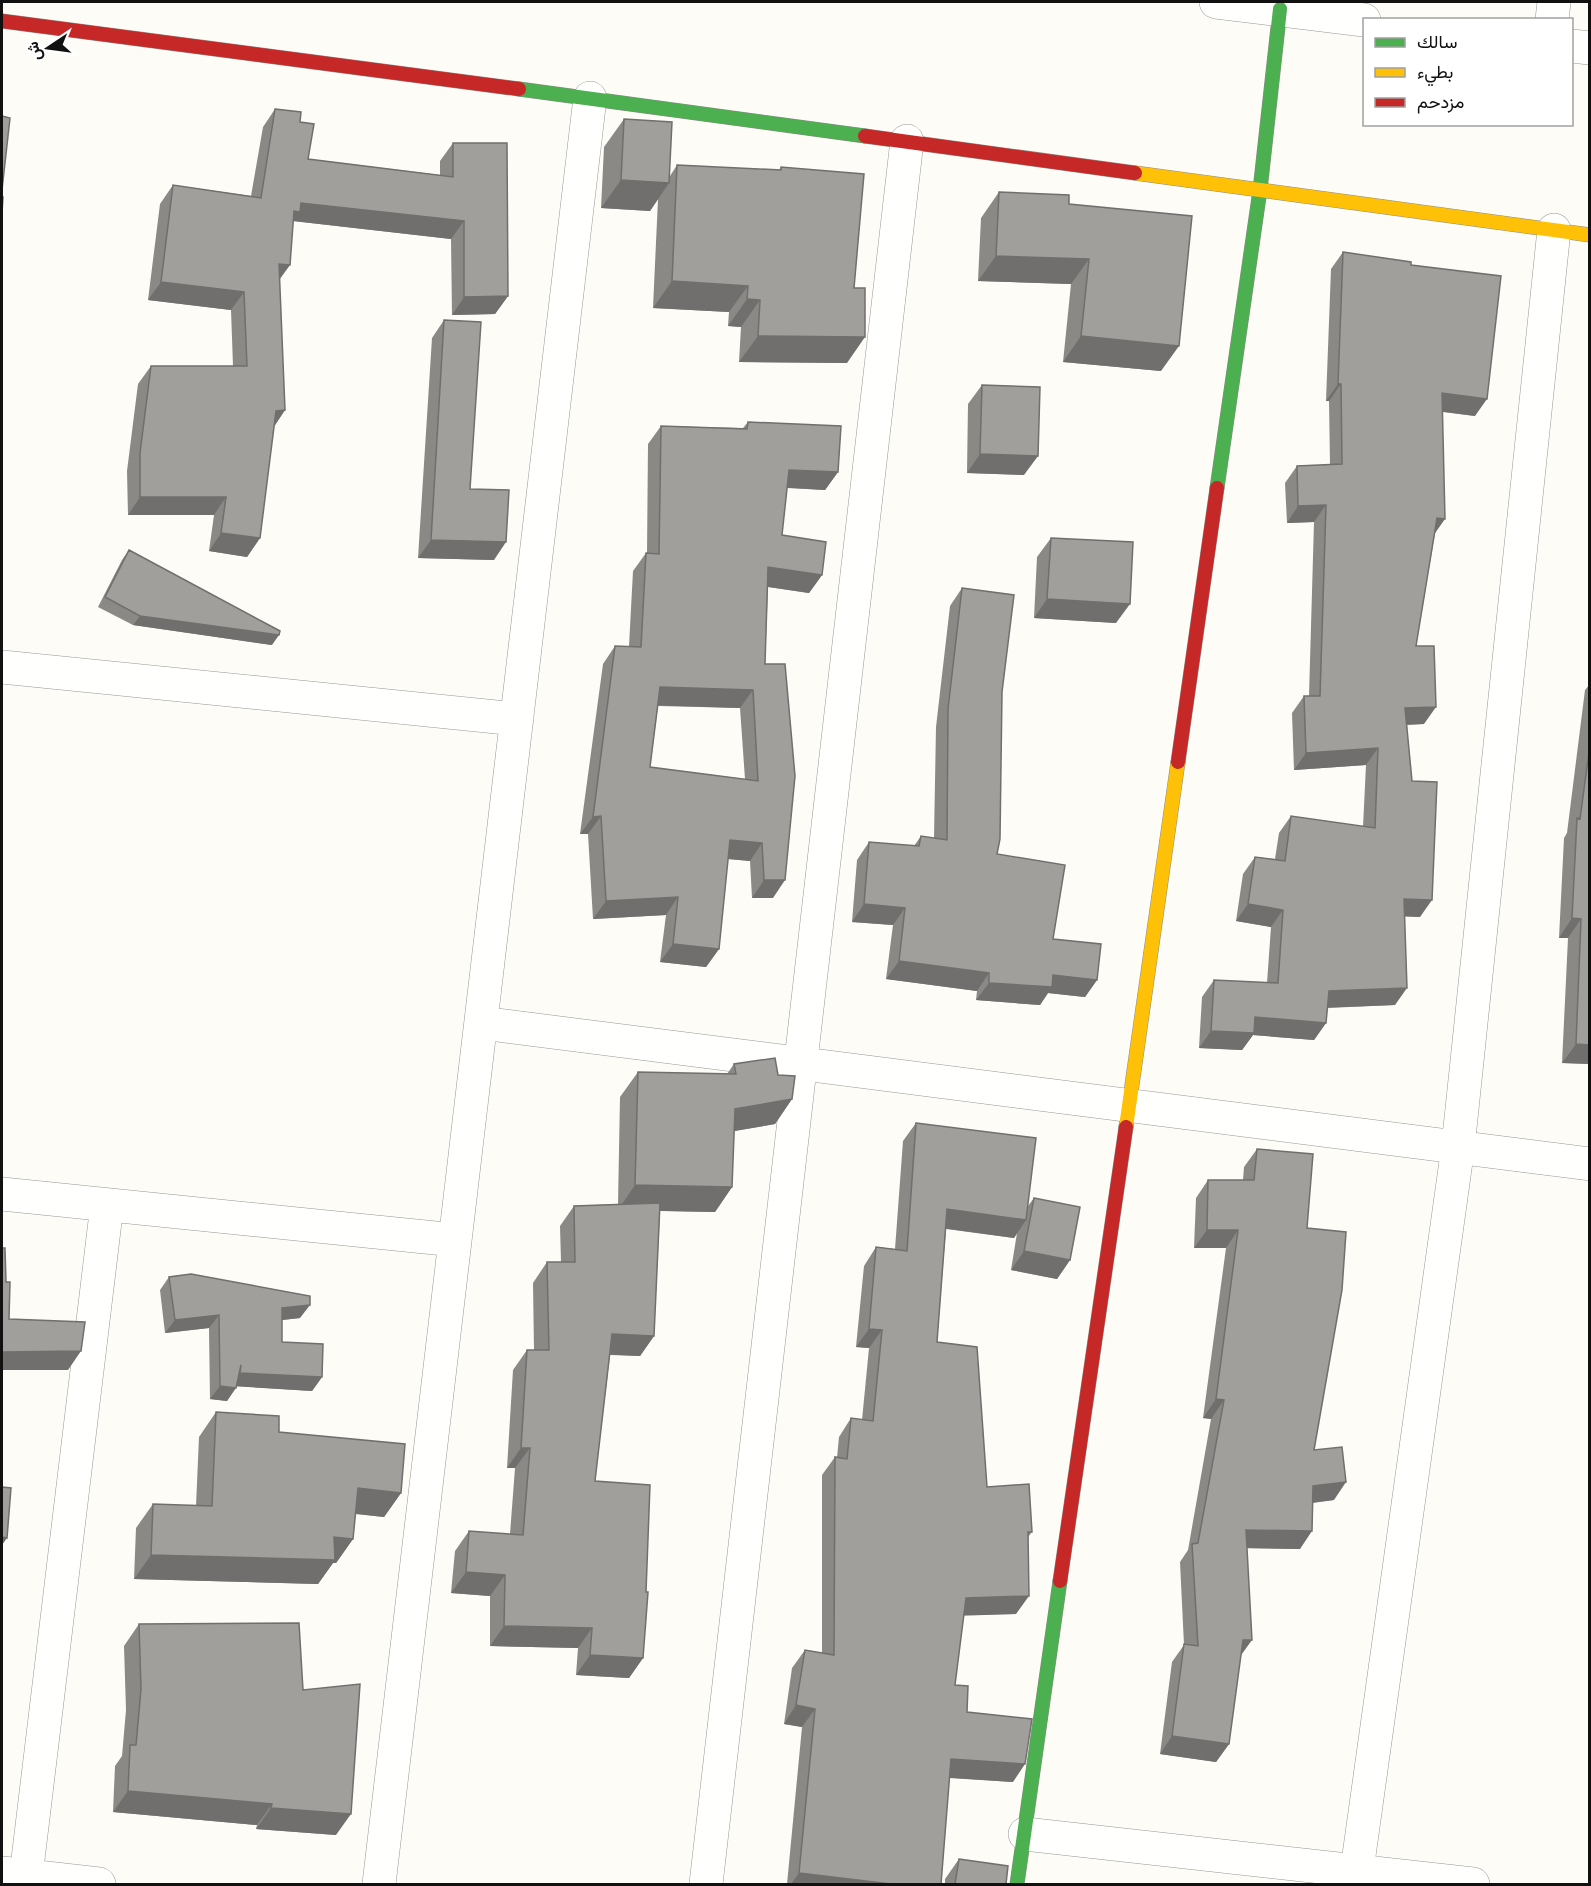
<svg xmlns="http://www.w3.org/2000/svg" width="1591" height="1886" font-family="'Crimson Pro',Vazirmatn,serif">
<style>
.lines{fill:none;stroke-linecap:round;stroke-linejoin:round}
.street-casing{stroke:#979795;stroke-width:34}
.fast-casing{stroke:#8e8d8b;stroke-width:15}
.slow-casing{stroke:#8e8d8b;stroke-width:15}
.jam-casing{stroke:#8e8d8b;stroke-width:15}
.street{stroke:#fffffe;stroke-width:33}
.fast{stroke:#4caf50;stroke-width:14}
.slow{stroke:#ffc107;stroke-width:14}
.jam{stroke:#c62828;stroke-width:14}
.wall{fill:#8a8986;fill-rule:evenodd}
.shaded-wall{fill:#716f6d}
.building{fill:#a19f9c;stroke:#716f6d;stroke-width:1.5;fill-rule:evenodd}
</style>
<rect width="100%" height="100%" fill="#fdfcf7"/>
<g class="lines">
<defs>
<path id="street" d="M1216,2L1364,20
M1552,20L1554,2
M1572,46L1590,48
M2,667L517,719
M481,1023L1590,1164
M2,1194L455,1240
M1025,1834L1473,1884
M2,1873L99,1884
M25,1884L107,1205
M379,1884L590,98
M706,1884L907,141
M1355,1884L1458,1147L1554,230"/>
<path id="fast" d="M519,89L865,136
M1217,488L1260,190L1280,9
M1017,1884L1060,1581"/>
<path id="slow" d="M1135,173L1590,235
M1126,1127L1178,762"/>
<path id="jam" d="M2,21L519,89
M865,136L1135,173
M1178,762L1217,488
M1060,1581L1126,1127"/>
</defs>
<!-- street casing -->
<use href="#street" class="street-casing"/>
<!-- fast casing -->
<use href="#fast" class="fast-casing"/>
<!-- slow casing -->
<use href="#slow" class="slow-casing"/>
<!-- jam casing -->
<use href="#jam" class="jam-casing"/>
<!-- street -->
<use href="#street" class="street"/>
<!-- fast -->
<use href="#fast" class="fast"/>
<!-- slow -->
<use href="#slow" class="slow"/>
<!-- jam -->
<use href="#jam" class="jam"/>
</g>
<!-- wall -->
<path class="wall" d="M275,109L300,122L308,159L440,175V161L453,143L508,296L495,314L452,315L451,239L293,221L279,281L285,410L274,427L260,538L247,557L209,551L214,515H128L127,471L138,384L151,366H233L231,310L148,300L160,204L173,185L251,196L263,127Z
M624,119L670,176L677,165L779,170L781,167L847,363L739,362L741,327L728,326L729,312L653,308L658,199L650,211L601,208L604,147Z
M999,192L1069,204L1161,371L1063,362L1071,284L978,281L981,218Z
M1343,252L1411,265L1475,416L1443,412L1435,533L1416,646L1424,724L1407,725L1420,917L1404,916L1395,1005L1327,1008L1326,1023L1314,1040L1253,1035L1242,1050L1199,1048L1202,997L1214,980L1267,983L1271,927L1236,921L1243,874L1255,857L1275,859L1279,833L1291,816L1363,827L1366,765L1294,770L1292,713L1304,696H1309L1314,522L1287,523L1285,483L1297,466L1330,465L1329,401H1326L1331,269Z
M444,320L470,489L494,560L418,558L432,338Z
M982,385L1024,475L967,473L968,404Z
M748,422L838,472L825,490L787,488L782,535L822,575L809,593L768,587L765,664L773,898H752L750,861L728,859L719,949L706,967L660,962L666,915L593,919L588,834H580L603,664L615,646H629L633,571L646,553L647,554L648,444L661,426L743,428ZM658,706L740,708L745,779L650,767Z
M1051,538L1116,623L1034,618L1037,557Z
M129,550L272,645L133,625L98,607L122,560Z
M962,588L1002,692L997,854L1053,939L1097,980L1085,997L1048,993L1040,1005L976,1000L977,991L886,979L893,925L852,922L857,860L869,842L914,846L921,836L934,838L936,727L950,606Z
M1590,684V1064L1562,1063L1568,938H1559L1564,838L1567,833L1585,690Z
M734,1064L778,1075L792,1099L775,1124L734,1131L732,1187L715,1212L660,1211L654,1336L640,1356L610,1355L595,1481L643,1658L629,1678L576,1675L578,1648L490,1646V1596L451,1593L455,1551L469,1531L510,1534L515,1468H507L513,1370L527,1350H534L533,1283L547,1262H561L560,1226L574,1206L618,1204L620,1097L638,1072L727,1074Z
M916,1123L1028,1206L1034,1198L1070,1260L1057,1279L1011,1270L1017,1233L1014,1238L946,1229L937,1342L987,1487L1032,1532L1028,1537L1016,1614L963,1615L955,1685L967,1712L1013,1782L949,1778L941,1884H787L802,1727L784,1724L792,1668L805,1650L822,1653V1475L835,1457L837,1458L839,1437L851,1418L862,1420L869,1348L856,1347L864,1266L876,1247L895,1249L903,1141Z
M1257,1149L1307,1228L1314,1450L1334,1500L1313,1503L1300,1549L1247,1548L1240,1656L1229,1744L1216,1762L1160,1754L1172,1662L1184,1645L1180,1562L1188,1550L1211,1419L1203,1418L1226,1248H1194L1196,1198L1208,1180H1243L1244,1167Z
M169,1277L300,1318L282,1320V1342L322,1377L312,1391L236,1386L227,1401L210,1399L209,1328L165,1333L160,1290Z
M216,1412L279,1432L401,1493L384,1517L355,1514L353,1539L336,1563H333L318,1584L134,1579L136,1528L153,1504L196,1506L199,1437Z
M139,1624L303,1690L336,1835L256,1829L257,1825L113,1812L115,1766L122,1756L126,1710L124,1646Z
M959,1859L1006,1884H945V1879Z"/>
<!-- shaded-wall -->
<path class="shaded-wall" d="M621,180L669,183L650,211L601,208Z
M301,203L464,221L451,239L293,221L294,211Z
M996,256L1089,259L1071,284L978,281Z
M279,264L290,265L277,283Z
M672,281L748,286L729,312L653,308Z
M161,282L244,292L231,310L148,300Z
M508,296L495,314L452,315L464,297Z
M747,299L760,300L741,327L728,326Z
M758,336L865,337L847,363L739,362Z
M1081,336L1179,346L1161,371L1063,362Z
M1338,384H1341L1329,401H1326Z
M1442,393L1487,399L1475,416L1430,410Z
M285,410L272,429L276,411Z
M980,454L1038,456L1024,475L967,473Z
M789,470L838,472L825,490L776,487Z
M140,497H226L214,515H128Z
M1326,505L1314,522L1287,523L1298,506Z
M1437,518L1445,519L1433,536Z
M221,533L260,538L247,557L209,551Z
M431,540L506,542L494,560L418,558Z
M768,567L822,575L809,593L756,585Z
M1047,599L1130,604L1116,623L1034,618Z
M140,616L279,635L272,645L133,625Z
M660,687L753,690L740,708L647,705Z
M1436,707L1424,724L1393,725L1405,708Z
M1378,748L1366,765L1294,770L1306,753Z
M601,816L588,834H580L593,817Z
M730,840L762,843L750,861L718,858Z
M764,880H785L773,898H752Z
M678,897L666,915L593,919L606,901Z
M1404,899L1432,900L1420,917L1392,916Z
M864,904L905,908L893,925L852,922Z
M1248,904L1283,910L1271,927L1236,921Z
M1572,918L1581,919L1568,938H1559Z
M673,944L719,949L706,967L660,962Z
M899,961L989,973L977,991L886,979Z
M1053,975L1097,980L1085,997L1048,993L1040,1005L976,1000L989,983Z
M1407,988L1395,1005L1317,1008L1329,991Z
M1255,1017L1326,1023L1314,1040L1253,1035L1242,1050L1199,1048L1211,1031Z
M1576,1044L1590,1045V1064L1562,1063Z
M792,1099L775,1124L717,1134L735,1109Z
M635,1185L732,1187L715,1212L618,1210Z
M947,1209L1026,1220L1014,1238L935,1227Z
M1207,1230H1238L1226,1248H1194Z
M1024,1251L1070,1260L1057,1279L1011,1270Z
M310,1305L300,1318L273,1321L282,1308Z
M219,1315L209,1328L165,1333L175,1320Z
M869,1329L882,1330L869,1348L856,1347Z
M612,1334L654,1336L640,1356L598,1354Z
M81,1351L68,1370H2V1352Z
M240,1373L322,1377L312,1391L231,1386Z
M220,1386L236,1388L227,1401L210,1399Z
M1216,1399L1224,1400L1211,1419L1203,1418Z
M521,1448H530L515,1468H507Z
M1346,1482L1334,1500L1300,1504L1313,1486Z
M358,1488L401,1493L384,1517L341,1512Z
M1246,1530L1312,1531L1300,1549L1234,1548Z
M2,1537L7,1538L2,1545Z
M334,1537L353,1539L336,1563H333L318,1584L134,1579L151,1555Z
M466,1572L505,1575L490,1596L451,1593Z
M1029,1596L1016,1614L953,1616L966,1598Z
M504,1626L592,1628L578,1648L490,1646Z
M1243,1640H1252L1239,1658Z
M590,1655L643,1658L629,1678L576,1675Z
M796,1705L815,1709L802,1727L784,1724Z
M1172,1736L1229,1744L1216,1762L1160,1754Z
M951,1759L1025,1764L1013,1782L938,1777Z
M128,1791L272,1804L257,1825L113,1812Z
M271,1808L351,1814L336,1835L256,1829Z
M799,1873L891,1884H791Z"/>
<!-- building -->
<path class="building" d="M275,109L301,112L300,122L314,124L308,159L453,177V143H507L508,296L464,297V221L301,203L300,212L294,211L290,265L279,264L285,410L276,411L260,538L221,533L226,497H140V453L151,366H247L244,292L161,282L173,185L261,198Z
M2,116L10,118L2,190Z
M624,119L672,122L669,183L621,180Z
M677,165L781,170V167L864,174L854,288H865V337L758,336L760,300L747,299L748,286L672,281Z
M999,192L1069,195V204L1192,216L1179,346L1081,336L1089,259L996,256Z
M2,197H3L2,213Z
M1343,252L1411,262V265L1501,276L1487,399L1442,393L1445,519L1437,518L1416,646H1434L1436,707L1405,708L1412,781L1437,782L1432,900L1404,899L1407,988L1329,991L1326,1023L1255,1017L1254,1033L1211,1031L1214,980L1278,983L1283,910L1248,904L1255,857L1285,861L1291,816L1375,828L1378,748L1306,753L1304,696H1320L1326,505L1298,506L1297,466L1342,464L1341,384H1338Z
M444,320L481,322L470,489L509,490L506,542L431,540Z
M982,385L1040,387L1038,456L980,454Z
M748,422L841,426L838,472L789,470L782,535L826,542L822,575L768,567L765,664H785L795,776L785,880H764L762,843L730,840L719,949L673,944L678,897L606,901L601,816L593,817L615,646L641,647L646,553L659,554L661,426L747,429ZM660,687L753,690L758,781L650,767Z
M1051,538L1133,542L1130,604L1047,599Z
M129,550L280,631L279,635L140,616L105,597Z
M962,588L1014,595L1002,692L1000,839L997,854L1065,865L1053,939L1101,944L1097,980L1053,975L1052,987L989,983V973L899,961L905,908L864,904L869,842L919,846L921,836L947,840L948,709Z
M1590,745V1045L1576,1044L1581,919L1572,918L1577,818L1580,819Z
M775,1058L778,1075L795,1076L792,1099L735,1109L732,1187L635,1185L638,1072L736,1074L734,1064Z
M916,1123L1036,1138L1026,1220L947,1209L937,1342L977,1347L987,1487L1029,1484L1032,1532H1028L1029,1596L966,1598L955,1685L968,1686L967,1712L1032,1719L1025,1764L951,1759L941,1884H891L799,1873L815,1709L796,1705L805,1650L834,1655L835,1457L847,1459L851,1418L873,1421L882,1330L869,1329L876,1247L907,1251Z
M1257,1149L1313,1154L1307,1228L1346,1232L1342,1290L1314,1450L1342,1447L1346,1482L1313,1486L1312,1531L1246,1530L1252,1640H1243L1229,1744L1172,1736L1184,1644L1198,1646L1192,1544L1198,1543L1224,1400L1216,1399L1238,1230H1207L1208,1180H1254Z
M1034,1198L1080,1207L1070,1260L1024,1251Z
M660,1203L654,1336L612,1334L595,1481L650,1485L646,1592H648L643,1658L590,1655L592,1628L504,1626L505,1575L466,1572L469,1531L523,1535L530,1448H521L527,1350H549L547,1262H575L574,1206Z
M2,1248H5L6,1282H10L9,1319L85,1322L81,1351L2,1352Z
M191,1274L310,1296V1305L282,1308V1342L323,1344L322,1377L240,1373L241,1365L236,1388L220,1386L219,1315L175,1320L169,1277Z
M216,1412L279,1416V1432L405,1444L401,1493L358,1488L353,1539L334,1537L335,1560L151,1555L153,1504L212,1506Z
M2,1487L11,1488L7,1538L2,1537Z
M299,1623L303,1690L360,1684L351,1814L271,1808L272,1804L128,1791L130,1745H136L141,1689L139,1624Z
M959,1859L1008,1866L1006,1884H955Z"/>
<!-- border -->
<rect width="1591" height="1886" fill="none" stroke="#111111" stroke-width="6"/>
<!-- legend -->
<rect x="1363" y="18" width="210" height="108" fill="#ffffff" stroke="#a0a0a0" stroke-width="1.5"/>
<rect x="1375" y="38" width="30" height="9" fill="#4caf50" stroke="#a0a0a0" stroke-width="1.5"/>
<text x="1417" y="48" font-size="18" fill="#111111">سالك</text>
<rect x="1375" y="68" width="30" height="9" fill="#ffc107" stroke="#a0a0a0" stroke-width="1.5"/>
<text x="1417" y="78" font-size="18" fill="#111111">بطيء</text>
<rect x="1375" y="98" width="30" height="9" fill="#c62828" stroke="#a0a0a0" stroke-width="1.5"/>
<text x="1417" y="108" font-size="18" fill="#111111">مزدحم</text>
<!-- north arrow -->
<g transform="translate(48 48) rotate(257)" stroke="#ffffff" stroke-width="4.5" paint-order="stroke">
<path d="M0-4.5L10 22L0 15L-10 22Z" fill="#111111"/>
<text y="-9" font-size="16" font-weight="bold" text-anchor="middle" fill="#111111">ش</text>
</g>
</svg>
